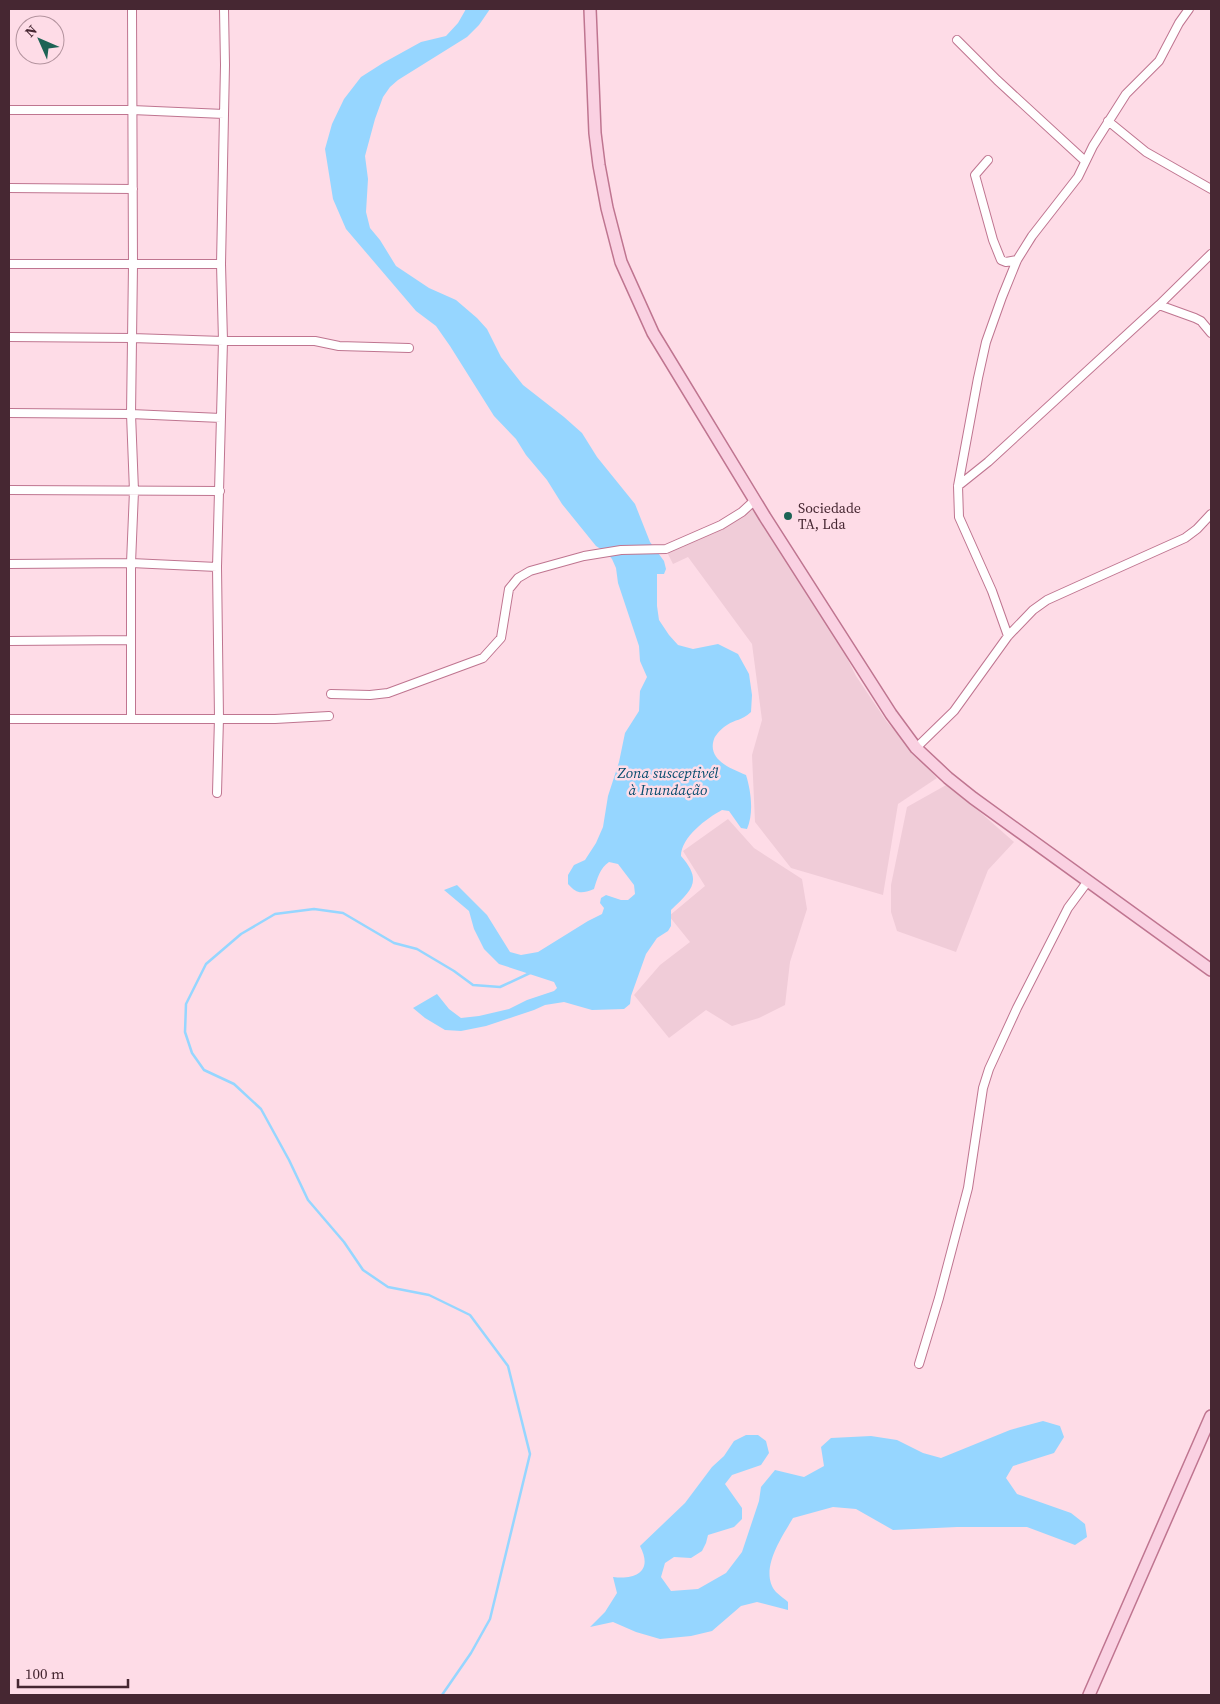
<svg xmlns="http://www.w3.org/2000/svg" width="1220" height="1704" font-family="'Source Serif 4',serif">
<style>
.built{fill:#f0ccd8}
.water{fill:#96d6ff}
.lines{fill:none;stroke-linecap:round;stroke-linejoin:round}
.stream{stroke:#96d6ff;stroke-width:2.5}
.minor-casing{stroke:#bf7590;stroke-width:10}
.secondary-casing{stroke:#bf7590;stroke-width:14}
.minor{stroke:#fff;stroke-width:8}
.secondary{stroke:#fad1e2;stroke-width:11}
.poi-dot{fill:#1d6355;stroke:#fedce7;stroke-width:2}
.labels{text-anchor:middle;stroke-width:5;stroke-linejoin:round;paint-order:stroke}
.poi-label{font-size:14px;fill:#462732;stroke:#fedce7;text-anchor:start}
.water-label{font-size:15px;font-style:italic;fill:#084d6e;stroke:#fedce7}
</style>
<rect width="100%" height="100%" fill="#fedce7"/>
<!-- built -->
<path class="built" d="M751,508L829,622L856,676L887,722L937,778L898,804L883,895L791,868L755,822L752,755L762,720L752,644L688,557L673,564L667,552Z
M948,784L1014,842L988,870L956,952L897,931L891,912V885L907,807Z
M728,819L754,848L802,879L807,909L790,962L785,1005L759,1018L732,1026L706,1010L669,1038L634,995L660,965L690,942L669,916L705,886L683,851Z"/>
<!-- water -->
<path class="water" d="M466,9H490L479,25L467,37L398,80L390,87L383,97L375,119L365,156L368,179L366,212L370,228L380,240L396,266L429,288L456,300L477,318L487,329L501,357L523,385L564,417L582,433L597,457L635,504L650,542L664,561L666,569L664,574H657V606L659,620L669,635L678,645L693,649L718,644L738,654L749,674L752,695L751,712C741,721 736,719 727,725C722,728 716,734 714,739C707,760 730,768 746,775C751,791 754,813 747,829L741,828L729,811L722,810C707,818 681,837 681,856C703,881 692,890 671,910V926L668,931L657,938L646,954L631,996L630,1004L624,1009L592,1010L564,1002L545,1005L534,1010L486,1026L461,1031L445,1030L425,1018L413,1008L437,994L449,1009L461,1018L479,1016L509,1009L527,1000L554,991L557,988L554,982L499,964L484,949L474,929L469,911L444,890L457,885L487,915L510,952L521,955L538,952L588,921L602,914L604,908L600,903L601,898L606,895L621,900H628L635,894L634,885L618,864L609,862C600,868 597,879 594,889C581,894 577,894 568,884V875L574,865L585,860L596,843L603,827L608,796L619,762L625,733L639,711L640,691L647,677L640,661L639,646L618,583L616,568L612,559L607,553L596,546L562,504L547,480L526,455L516,439L494,416L450,346L436,326L416,311L346,229L333,199L325,149L332,124L344,99L361,77L383,63L421,42L446,36L458,23Z
M1043,1421L1060,1426L1064,1437L1054,1453L1013,1466L1006,1478L1017,1494L1071,1513L1085,1524L1087,1537L1075,1545L1027,1527H957L893,1530L856,1509L833,1507L793,1518C782,1537 758,1571 776,1592C780,1596 785,1599 788,1602V1610L757,1602L741,1606L712,1631L691,1636L660,1639L636,1632L613,1622L590,1627L605,1612L617,1593L613,1577C637,1580 653,1571 640,1546L685,1503L712,1467L724,1456L734,1441L746,1435H758L766,1441L769,1453L761,1465L732,1475L725,1484L742,1508V1519L734,1527L708,1535L706,1543L702,1551L691,1558L674,1557L665,1563L661,1577L671,1591L698,1589L726,1573L742,1552L759,1501L761,1487L775,1470L804,1477L824,1466L821,1447L831,1438L871,1436L897,1440L923,1453L941,1458L1010,1430Z"/>
<g class="lines">
<!-- stream -->
<path class="stream" d="M442,1695L471,1653L490,1619L530,1454L508,1366L470,1315L429,1295L388,1287L363,1270L344,1242L308,1200L289,1160L261,1109L234,1084L204,1070L192,1053L185,1032L186,1004L206,964L241,934L275,914L314,909L343,913L394,943L417,949L454,971L473,985L500,987L530,973"/>
<defs>
<path id="minor" d="M957,40L997,80L1085,161
M9,110H132L224,114
M1108,121L1146,152L1211,189
M988,160L975,175L993,240L1001,260L1006,262L1017,260
M9,188L133,189
M9,264H221
M1159,305L1195,318L1201,321L1211,333
M9,337L132,338L223,341H315L339,346L409,348
M9,413L131,414L221,418
M958,486L988,462L1159,305L1211,254
M9,490L220,491
M9,564L131,563L217,567
M1008,636L992,591L959,517L958,486L978,378L986,342L1002,297L1017,260L1032,236L1078,177L1093,146L1126,94L1159,61L1179,23L1189,9
M9,641L130,640
M331,694L370,695L388,693L483,658L501,638L509,589L518,578L530,571L584,556L621,550L666,549L721,525L742,512L755,500
M9,719H275L329,716
M131,719V563L134,491L131,414L133,265L132,9
M916,748L954,711L1008,636L1033,610L1047,600L1078,586L1185,538L1197,529L1211,514
M217,793L219,718L217,567L223,341L221,264L225,65L224,9
M919,1364L939,1298L968,1188L983,1088L989,1069L1017,1008L1068,908L1088,881"/>
<path id="secondary" d="M590,9L595,133L599,165L607,208L621,262L653,333L765,517L891,714L916,748L948,778L973,798L1211,970
M1089,1695L1211,1416"/>
</defs>
<!-- minor casing -->
<use href="#minor" class="minor-casing"/>
<!-- secondary casing -->
<use href="#secondary" class="secondary-casing"/>
<!-- minor -->
<use href="#minor" class="minor"/>
<!-- secondary -->
<use href="#secondary" class="secondary"/>
</g>
<!-- markers -->
<circle class="poi-dot" cx="788" cy="516" r="5"/>
<g class="labels">
<!-- poi labels -->
<g class="poi-label">
<text x="798" y="513">Sociedade<tspan x="798" dy="16">TA, Lda</tspan></text>
</g>
<!-- water labels -->
<g class="water-label">
<text x="668" y="778">Zona susceptivél<tspan x="668" dy="17">à Inundação</tspan></text>
</g>
</g>
<!-- border -->
<rect width="1220" height="1704" fill="none" stroke="#462732" stroke-width="20"/>
<!-- north arrow -->
<g transform="translate(40 40) rotate(315)"><circle r="24" fill="#fedce7" stroke="#b4949f"/>
<path d="M0-4L9 19L0 12L-9 19Z" fill="#1d6355"/>
<text y="-8" font-size="14" font-weight="bold" text-anchor="middle" fill="#462732">N</text>
</g>
<!-- scale -->
<path d="M18 1679v8h110v-8" fill="none" stroke="#462732" stroke-width="2.5"/>
<text x="25" y="1679" font-size="15" fill="#462732" stroke="#fedce7" stroke-width="4" paint-order="stroke">100 m</text>
</svg>
